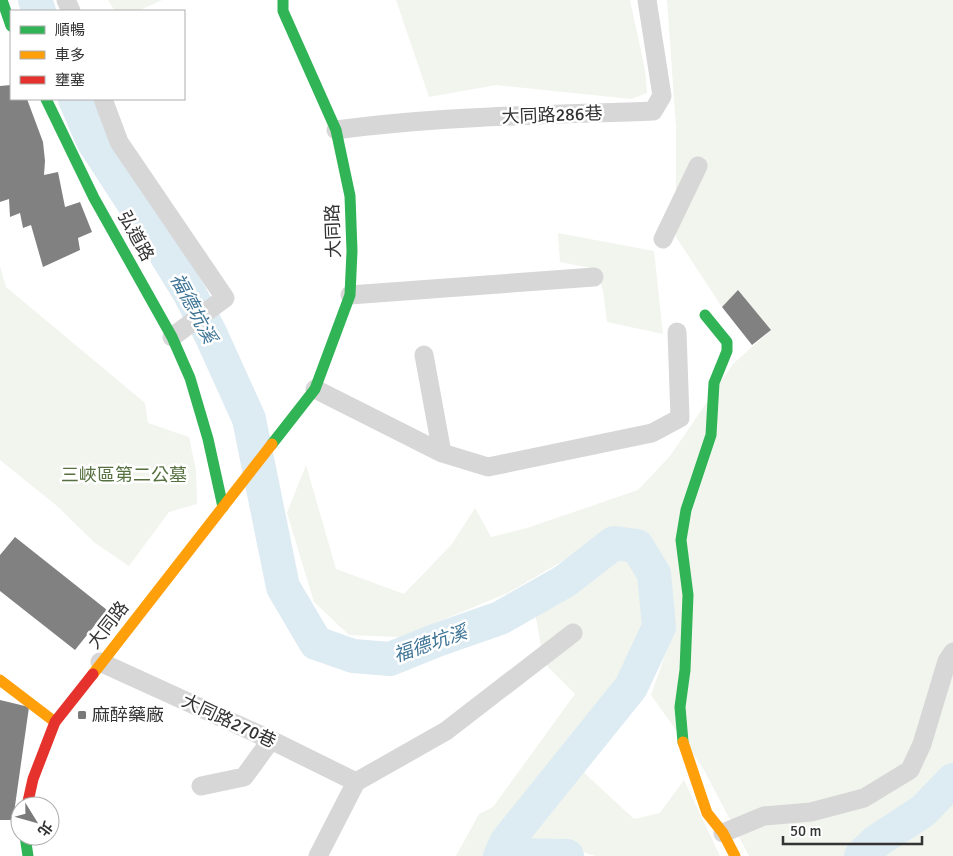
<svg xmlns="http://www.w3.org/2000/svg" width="953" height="856" font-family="Signika,'Noto Sans TC',sans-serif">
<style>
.green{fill:#f1f5ed}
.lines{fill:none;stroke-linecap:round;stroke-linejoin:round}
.river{stroke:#ddebf3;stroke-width:34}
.building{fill:#818181}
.street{stroke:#d7d7d7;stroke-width:19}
.fast{stroke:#30b455;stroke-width:11}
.slow{stroke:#ff9f0a;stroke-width:11}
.jam{stroke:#e5322d;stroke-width:11}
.poi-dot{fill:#7a7a7a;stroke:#fff;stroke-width:2}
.labels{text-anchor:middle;stroke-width:5;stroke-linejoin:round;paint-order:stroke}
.street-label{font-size:18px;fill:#333;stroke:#fff}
.park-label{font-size:18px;fill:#56703f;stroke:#fff}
.poi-label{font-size:18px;fill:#333;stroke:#fff;text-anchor:start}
.water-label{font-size:19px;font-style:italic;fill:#3f7597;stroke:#fff}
</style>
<rect width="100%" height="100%" fill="#fff"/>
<!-- green -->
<path class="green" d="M108,0H162L138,11H115Z
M396,0H630L645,70L647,93L631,99L496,85L429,97Z
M667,0H953V856H749L703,768L651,695L671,638L666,568L644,531L610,533L508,593L401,637L349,635L314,602L287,513L306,465L336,569L404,594L452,544L475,508L491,537L527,528L638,490L670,456L733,364L771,330L738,290L722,307L676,237V127Z
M558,233L654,251L663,334L607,322L603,291L597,269L560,262Z
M0,266L6,287L145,403L148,423L189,437L196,470L197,504L169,512L129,566L95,543L57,506L0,460Z
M610,558L630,560L642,580V626L619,681L499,835L488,856H456L479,814L493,807L575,694L544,663L534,607L575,588Z
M579,768L634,819L660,813L684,780L720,856H595L566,846L525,843Z"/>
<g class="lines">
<!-- river -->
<path class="river" d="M35,0L39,11
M75,99L93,141L154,235L190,294L211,335L249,419L283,587L316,643L353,656L390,659L437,640L500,618L565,581L614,543L637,546L654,574L659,627L631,687L507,841L500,856
M501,855L567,856
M861,856L877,841L923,811L953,780"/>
</g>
<!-- building -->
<path class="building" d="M11,85V99H27L43,142L45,161L44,175L58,172L65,207L80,202L92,232L78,238L80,250L43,267L31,225L23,228L20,213L10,217L9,199L0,202V86Z
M738,290L771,330L752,345L722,307Z
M15,537L107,610L75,650L0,591V555Z
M0,700L29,707L13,820H0Z"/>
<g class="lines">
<!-- street -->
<path class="street" d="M66,0L71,11
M103,99L119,142L225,298L172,337
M336,130C441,116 547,115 653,111L662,96L647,0
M663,239L698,166
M350,295L594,277
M424,355L442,453
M315,389L442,453L488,467L652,433L680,418L677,332
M100,662L271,740L356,782
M201,786L244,777L271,740
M723,833L764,816L811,812L864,798L910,770L922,744L947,661L953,652
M318,856L356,782L446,731L573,633"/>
<!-- fast -->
<path class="fast" d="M2,0L11,26
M46,99L94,198L172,337L190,378L208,439L223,507
M272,444L315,389L350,295L352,251L350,196L336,130L283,11V0
M683,742L680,707L685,670L688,595L681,540L686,510L711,435L714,383L727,351V342L705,315
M25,836L28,856"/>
<!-- slow -->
<path class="slow" d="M93,674L272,444
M0,680L55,722
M683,742L707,813L723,833L735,856"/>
<!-- jam -->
<path class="jam" d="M27,806L33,779L55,722L93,674"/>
</g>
<!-- markers -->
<rect class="poi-dot" x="77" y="710" width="10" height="10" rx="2.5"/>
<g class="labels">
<!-- street labels -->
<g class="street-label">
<text transform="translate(552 115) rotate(-2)" y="6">大同路286巷</text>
<text transform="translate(333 231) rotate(-92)" y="6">大同路</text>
<text transform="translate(136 236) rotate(61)" y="6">弘道路</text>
<text transform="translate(108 625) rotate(-52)" y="6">大同路</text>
<text transform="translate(229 721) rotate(25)" y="6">大同路270巷</text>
</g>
<!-- park labels -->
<g class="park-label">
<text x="124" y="481">三峽區第二公墓</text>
</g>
<!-- poi labels -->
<g class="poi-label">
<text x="92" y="721">麻醉藥廠</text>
</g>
<!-- water labels -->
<g class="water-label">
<text transform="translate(194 308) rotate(62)" y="7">福德坑溪</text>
<text transform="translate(430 643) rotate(-19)" y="7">福德坑溪</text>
</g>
</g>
<!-- legend -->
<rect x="10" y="10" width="175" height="90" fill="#ffffff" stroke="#adadad"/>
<rect x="20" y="26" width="25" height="8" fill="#30b455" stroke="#adadad"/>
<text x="55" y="35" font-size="15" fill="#333333">順暢</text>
<rect x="20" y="51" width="25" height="8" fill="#ff9f0a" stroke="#adadad"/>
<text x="55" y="60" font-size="15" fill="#333333">車多</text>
<rect x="20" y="76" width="25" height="8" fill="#e5322d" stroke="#adadad"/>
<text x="55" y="85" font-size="15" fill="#333333">壅塞</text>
<!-- north arrow -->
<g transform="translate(35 821) rotate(127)"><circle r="24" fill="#ffffff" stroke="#adadad"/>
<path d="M0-4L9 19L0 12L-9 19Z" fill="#7a7a7a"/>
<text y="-8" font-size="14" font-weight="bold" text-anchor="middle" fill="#333333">北</text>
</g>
<!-- scale -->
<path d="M783 836v8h139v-8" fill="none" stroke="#333333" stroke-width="2.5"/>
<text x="790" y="836" font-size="15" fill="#333333" stroke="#ffffff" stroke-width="4" paint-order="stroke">50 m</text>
</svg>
